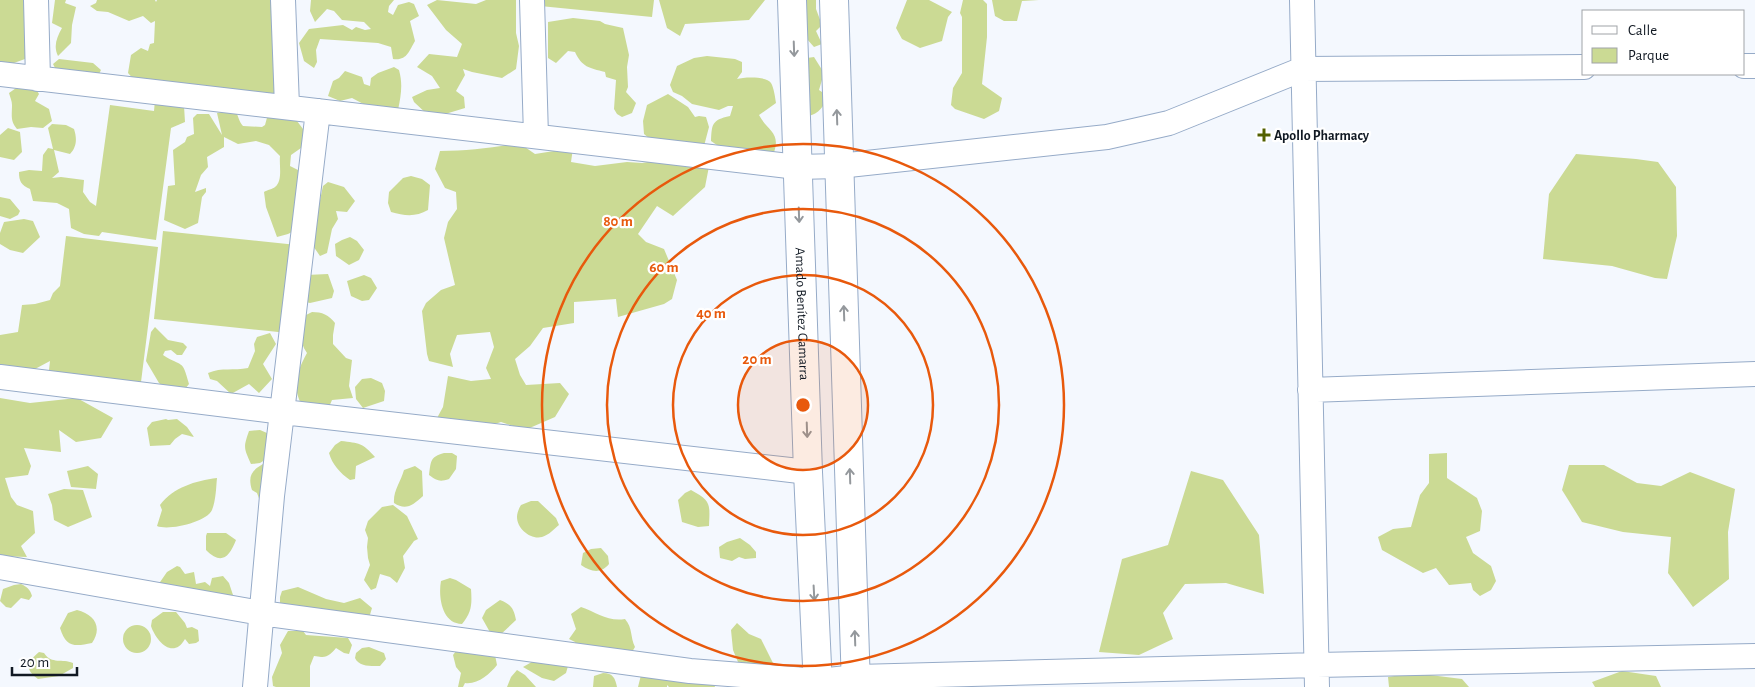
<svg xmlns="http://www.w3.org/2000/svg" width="1755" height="687" font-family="'Alegreya Sans',sans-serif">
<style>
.green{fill:#cbda94}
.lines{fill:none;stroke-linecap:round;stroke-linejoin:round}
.street-casing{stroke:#96abc8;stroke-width:26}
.secondary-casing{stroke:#96abc8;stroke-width:30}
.street{stroke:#fff;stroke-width:24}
.secondary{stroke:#fff;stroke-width:28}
.oneway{stroke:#94989c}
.ring{fill:none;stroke:#e8590c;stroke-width:2.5}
.poi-dot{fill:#536000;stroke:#fff;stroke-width:2}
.labels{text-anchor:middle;stroke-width:4.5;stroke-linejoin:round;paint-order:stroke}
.poi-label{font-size:14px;font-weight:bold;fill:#111923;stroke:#fff;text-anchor:start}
.street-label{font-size:14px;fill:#111923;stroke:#fff}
.centre{fill:#e8590c;stroke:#fff;stroke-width:2.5}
.ring-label{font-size:15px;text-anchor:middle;font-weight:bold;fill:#e8590c;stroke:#fff;stroke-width:4.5;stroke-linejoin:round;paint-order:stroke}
</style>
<rect width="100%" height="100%" fill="#f4f8fe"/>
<!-- green -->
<path class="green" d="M0,0H33L30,48L25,59L0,68Z
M55,0H66L65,3L76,7L72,25L71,43L58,56C53,46 57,37 62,28L52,23Z
M97,0H155L156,2L157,0H275L274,98L137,83L128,73L131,55L141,48L148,51L150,44L154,43L155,21L151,23L143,16L129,21L108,12L97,11L90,6L96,3Z
M311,0H394L389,6L388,12L393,15L398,5L409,2L414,4L419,16L410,21L415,41C409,51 407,61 393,59L391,47L378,43L320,39L316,50L317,62L314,68L304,61L299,43L309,29L343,25L352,30L356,27L365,30L371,29L364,22L342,20L334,11L327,9L315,22L310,11Z
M437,0L476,4L486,0H516V33L519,46L516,69L502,78L472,72L463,69L465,75L456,91L464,97L465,108L442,115L429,116L414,102L412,97L427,90L440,88L432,76L417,67L429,54L457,57L462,44L446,30L427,5Z
M541,0H654L652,17L540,6Z
M659,0H765L749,20L685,24L680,36L667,28Z
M797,0H816V9L822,25L816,31L822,44L814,47L806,38Z
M907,0H929L952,12L948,17L942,41L920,48L902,39L896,28Z
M963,0H983L987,4V37L982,84L1002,98L999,111L984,119L955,109L951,105L953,88L962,73V17L960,13Z
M992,0H1039L1022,1L1017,21H1004L995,16Z
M573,18L600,21L605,24L623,28L629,55L627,67L628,87L626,92L636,103L632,113L622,117L617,114L614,109L616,80L606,77L605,72C589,68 582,67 575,52L568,51L556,63L548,58V22Z
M707,56L735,59L742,62V72L737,79C744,77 767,76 771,83C774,88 775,97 776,103L759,115C768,132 782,132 773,155L730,154L711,141C712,125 711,120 730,116L733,106H728L719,110L692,104L682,96L673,92L670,85L677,66L694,58Z
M814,57L824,73L819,90L828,96C824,106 819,114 808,116L807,58Z
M59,59L93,63L101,70L97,78L55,68L53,64Z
M394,67L399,70C403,84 401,96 398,110L371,108L352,98L340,101L328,96L333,81L339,78L345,71L362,77L364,84L370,86L371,78L378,73Z
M33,84L39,94L35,101L49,109L52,121L43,128L31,127L17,129C10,121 12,115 12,105C12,101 10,97 9,93L19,86Z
M668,94L688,107L695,117L699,116L706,117L709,127L704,146L656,144L644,134L643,121L647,105Z
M155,100L184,106L185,122L171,128L156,240L102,232L99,236L84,234L71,228L69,209L57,203L33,201L30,189C21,185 19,181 19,172L29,170L42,171L43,155L48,148L53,149L48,128L52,124L66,125L74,129C77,138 77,147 70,154L54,150L59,172L52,178L61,177L84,180L83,192L90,202L96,206L110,105L154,111Z
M235,109C238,115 239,122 243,126L262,127L265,125L268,114L291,113L303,129L306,137L301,148L291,155L290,166L298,170L301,179L300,228L288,234L277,237L266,207L264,192C267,190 273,189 275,187C283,181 279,165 280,156L269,145L256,141L238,144L224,137V147L207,157L208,167L201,175L195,192L206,188V192L202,197L198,223L185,229L164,220L168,186L175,185L173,150L185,142L187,137L194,134L193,118L197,114H209L222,135L217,113Z
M8,128L20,132L22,152L14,160L0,157V135Z
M519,143L535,154L573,148L571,162L595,166L627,162L642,163L712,151L705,187L673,216L657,206L638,234L646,242L664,249L677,280L672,299L664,304L618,317L616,299L574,302V323L543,328L530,346L515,359L520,375L526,385L560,383L569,394L555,417L525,430L501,422L495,424L437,418L443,407L448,376L471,381L491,379L486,368L494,347L490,332L457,335L450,354L453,367L429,361L427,354L422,311L426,303L441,290L455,285L444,238L448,222L457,209L456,192L445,188L435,169L440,151C467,151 492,148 519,143Z
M1576,154L1636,159L1658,162L1676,187L1677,236L1667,279L1655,278L1612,266L1543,259L1549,194Z
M411,176L422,179L430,185L428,210C416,217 405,216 391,212L388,203L389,192L403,178Z
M328,182L344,187L355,201L347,212L336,211L338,219L332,229L327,253L320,256L311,243L323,186Z
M0,197L10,199L20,211L18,215L10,219L0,216Z
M24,219L33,221L40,237L23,253L10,250L0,244V233L4,222Z
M163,231L297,245L288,333L154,319Z
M66,236L158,247L140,390L48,379L50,361L35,369L12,376L0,373V335L18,332L22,305L35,304L50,300L53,293L60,286Z
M350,237L357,241L364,250L359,260L349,265L336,256L335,244L342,240Z
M328,274L334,291L332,298L310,303L306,302V275Z
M364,275L371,278L377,288L369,300L362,301L351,296L347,281Z
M312,312C322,312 329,315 335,323L333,335V344L346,358L352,360L349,386L353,398L332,400L329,407L304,409C291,388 296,373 307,353C298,340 300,329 306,315Z
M155,327L168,340L183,343L187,347L182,355H177L171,350L165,351L163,355C183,368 182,358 189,384L185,389L168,391L159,383L146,361L151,332Z
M270,333L276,344L263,364L272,379L259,393L249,384L231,394L217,381L210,379L208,373C222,367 234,371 248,368L255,351L254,344L257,337Z
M371,378L382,383L385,391L384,401L363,408L356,399L355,387L362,379Z
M0,398L30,403L77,398L113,418L101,438L76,442L59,430L61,452L24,448L31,466L28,475L5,478L11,497L17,505L33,511L35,533L21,546L27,557L0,556Z
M166,419L168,420L177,419L187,427L194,437L182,434L175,439L170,445L150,446L147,428L152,422Z
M260,430L267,433L270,437L268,458L260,463L251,464C244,448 243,448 249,431Z
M341,441C359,443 363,443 375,457L356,466L355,479L350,480C340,473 332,464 329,453L335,445Z
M444,453H452L457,456L456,469L449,479C440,482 437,481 429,475C431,461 430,457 444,453Z
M1447,453V478L1477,498L1482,511L1480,531L1466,537L1473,553L1491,566L1496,581L1491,590L1480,596L1473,590L1471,583L1449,585L1436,568L1423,573L1382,550L1378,537L1393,529L1411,527L1420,495L1429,483V454Z
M267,462L261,504L257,493L252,490C247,474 253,469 267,462Z
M1569,465H1604L1637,483L1661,486L1690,472L1735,489L1728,532L1729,579L1693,607L1668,573L1671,537L1623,532L1582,522L1562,490Z
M88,466L98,474L96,489L71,487L67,471Z
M415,466L422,471L423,496C413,505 406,511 394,503C393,491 401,481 404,470Z
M1191,471L1223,480L1259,535L1264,594L1226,583L1185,584L1163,613L1173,639L1139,655L1099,652L1122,559L1168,545Z
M217,478C216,488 216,500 212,510C207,522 169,531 157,526L162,510L160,505C174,487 195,481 217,478Z
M64,489L83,490L92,517L68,527L54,520L52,505L48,494Z
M691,490C711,501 710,503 709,526L698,527L682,522L678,500L685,493Z
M531,501H538L556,518L559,525C554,529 549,535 542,537C531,540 517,529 517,517C517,513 519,508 521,505Z
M393,505L407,516L418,539L414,541L403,556L405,568L397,583L390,577L380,574L376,588L371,590L364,580L370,565L368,558L367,547L368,538L365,530L368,521L382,507Z
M207,533H226L236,540C229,558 221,565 206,550V536Z
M740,538L750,545L756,552V558L745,559L739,557L732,561L720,558L719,547L727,542Z
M601,548L608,556L609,564C601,574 591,572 581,565L583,553L591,549Z
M177,566L180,567L185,574L194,572L196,584L205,582L210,586L212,578L223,576L229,583L234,598L158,585L167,572Z
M450,578L456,580L471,589C472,604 472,612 462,624C442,624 438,597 441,581Z
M21,584C27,587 30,589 32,596L29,600L21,598L11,608L6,607L0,601L3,589L14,585Z
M298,587L326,599L344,603L360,598L372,608L369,618L280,605V597L282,591Z
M500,600C511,604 514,609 516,620L499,636L491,634L482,618L486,610Z
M581,607C596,612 608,622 625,619C633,628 630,637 635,647L629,657L578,651L575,642L569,639L576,629L571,614Z
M77,610C94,614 103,627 92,643C74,647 66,647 60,628L68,613Z
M163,612H176L185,623L187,628L192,627L198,630L199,641L196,643L189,644L185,639C173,660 156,641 151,626L152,620Z
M737,623L749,634L761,639L774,665L766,680L750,664L738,662L733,650L731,630Z
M123 639a14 14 0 1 1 28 0a14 14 0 1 1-28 0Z
M288,631H303L306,635L348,638L352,645L349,654L344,653L336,648C333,652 327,658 321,657C319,657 317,656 314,656L310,666V687H276L273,686L272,677L282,653L280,645Z
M369,647L384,653L386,659L380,666C371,666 359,667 355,658L356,653L362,648Z
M459,647L495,655L497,665C490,674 477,685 465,683L463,687H458L461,673L456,667L453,655Z
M39,652L44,653C52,665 62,658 73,663V668L59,676L38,679C24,669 27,662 39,652Z
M537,659L568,666L566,673L554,681L542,678L523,667Z
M517,670L525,675L536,687H507L511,677Z
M1622,671L1656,676L1661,687H1595L1592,682Z
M603,673C613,673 615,678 617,687H593L594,676Z
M1414,673L1462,679L1469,687H1389L1388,677Z
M641,675L714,684L715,687H669L667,685V687H638Z"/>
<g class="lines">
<defs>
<path id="street" d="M36,0L38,79
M283,0L287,106
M532,0L536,136
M1302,0L1317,687
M1744,66H1755
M0,74L797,167L839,166L1107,137L1169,123L1303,69L1584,67
M0,377L283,412L808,472
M1310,390L1755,374
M0,567L261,613L690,671L818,681L857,677L1317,665L1755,656
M255,687L272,496L318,111"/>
<g id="secondary">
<path id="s1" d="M792,0L808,472L818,687"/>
<path d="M834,0L856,687"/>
</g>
</defs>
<!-- street casing -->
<use href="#street" class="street-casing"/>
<!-- secondary casing -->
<use href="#secondary" class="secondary-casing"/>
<!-- street -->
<use href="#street" class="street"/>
<!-- secondary -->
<use href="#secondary" class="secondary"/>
</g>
<!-- one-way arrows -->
<defs><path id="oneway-shaft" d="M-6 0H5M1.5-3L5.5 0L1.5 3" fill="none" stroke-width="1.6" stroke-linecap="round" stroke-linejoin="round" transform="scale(1.25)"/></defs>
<g class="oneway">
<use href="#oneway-shaft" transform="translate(794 49) rotate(88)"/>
<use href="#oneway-shaft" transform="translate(837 117) rotate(-92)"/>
<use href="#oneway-shaft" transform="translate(799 215) rotate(88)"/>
<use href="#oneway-shaft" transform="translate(844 313) rotate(-92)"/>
<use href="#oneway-shaft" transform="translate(807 430) rotate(88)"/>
<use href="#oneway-shaft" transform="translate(850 476) rotate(-92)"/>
<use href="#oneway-shaft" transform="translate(814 593) rotate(87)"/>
<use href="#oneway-shaft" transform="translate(855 638) rotate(-92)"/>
</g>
<!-- distance rings -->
<circle cx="803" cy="405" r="65" fill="#e8590c" fill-opacity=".12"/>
<g class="ring">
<circle cx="803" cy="405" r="65"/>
<circle cx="803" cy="405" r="130"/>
<circle cx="803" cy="405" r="196"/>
<circle cx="803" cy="405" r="261"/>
</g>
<!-- markers -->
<path class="poi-dot" d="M1261.5 127.5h5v5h5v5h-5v5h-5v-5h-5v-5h5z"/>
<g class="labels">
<!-- poi labels -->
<g class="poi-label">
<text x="1274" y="140">Apollo Pharmacy</text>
</g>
<!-- street labels -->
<g class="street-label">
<text dy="5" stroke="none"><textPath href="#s1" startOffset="314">Amado Benítez Gamarra</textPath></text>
</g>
</g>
<circle cx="803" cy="405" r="8" class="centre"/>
<g class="ring-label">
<text x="618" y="226">80 m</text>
<text x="664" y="272">60 m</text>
<text x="711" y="318">40 m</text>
<text x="757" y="364">20 m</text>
</g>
<!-- legend -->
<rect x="1582" y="10" width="162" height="65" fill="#ffffff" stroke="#a0a3a7"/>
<rect x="1592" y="26" width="25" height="8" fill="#ffffff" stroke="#a0a3a7"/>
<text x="1628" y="35" font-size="15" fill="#111923">Calle</text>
<rect x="1592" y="48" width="25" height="15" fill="#cbda94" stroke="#a0a3a7"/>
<text x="1628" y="60" font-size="15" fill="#111923">Parque</text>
<!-- scale -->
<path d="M12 667v8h65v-8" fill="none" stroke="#111923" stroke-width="2.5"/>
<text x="20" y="667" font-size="15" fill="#111923" stroke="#ffffff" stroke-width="4" paint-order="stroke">20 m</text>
</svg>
